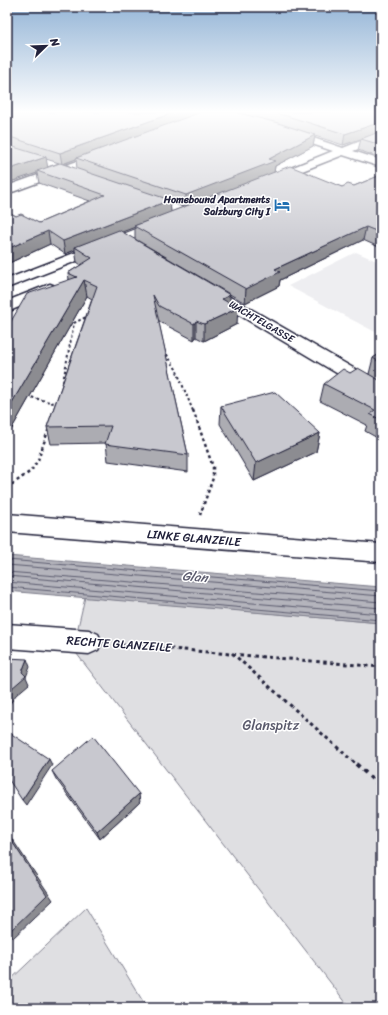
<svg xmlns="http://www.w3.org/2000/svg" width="388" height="1015" font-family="Sriracha,sans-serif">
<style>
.built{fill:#eeeef1}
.green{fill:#dfdfe2;stroke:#80808e}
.water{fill:#b4b4bc;stroke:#7a7a88}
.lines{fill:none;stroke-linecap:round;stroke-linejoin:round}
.shore{stroke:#5c5c6f;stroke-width:1}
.minor-casing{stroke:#22223b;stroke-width:3}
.path-far3{stroke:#22223b;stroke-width:2;stroke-dasharray:2.5 2.5;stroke-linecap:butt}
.path-far2{stroke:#22223b;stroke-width:2.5;stroke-dasharray:3 3;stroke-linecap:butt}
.path-far1{stroke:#22223b;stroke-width:3;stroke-dasharray:3.5 3.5;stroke-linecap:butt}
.path{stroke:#22223b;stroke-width:4;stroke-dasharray:4.5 4.5;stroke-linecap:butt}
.minor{fill:#fff;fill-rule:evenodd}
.wall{fill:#acacb2;stroke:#22223b;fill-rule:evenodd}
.shaded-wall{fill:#8c8c91;stroke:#22223b}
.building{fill:#c8c8cf;stroke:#22223b}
.labels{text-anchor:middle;stroke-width:3;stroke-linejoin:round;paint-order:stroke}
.far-poi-label{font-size:10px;font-weight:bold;fill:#22223b;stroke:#fff;text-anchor:end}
.far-street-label{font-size:10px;fill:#22223b;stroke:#fff}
.street-label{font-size:12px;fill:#22223b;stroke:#fff}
.water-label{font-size:13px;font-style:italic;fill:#5c5c6f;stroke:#fff}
.near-park-label{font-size:14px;fill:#5b5b6d;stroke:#fff}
</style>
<rect width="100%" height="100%" fill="#fff"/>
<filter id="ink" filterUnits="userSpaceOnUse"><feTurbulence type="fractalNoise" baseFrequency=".025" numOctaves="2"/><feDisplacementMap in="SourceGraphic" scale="8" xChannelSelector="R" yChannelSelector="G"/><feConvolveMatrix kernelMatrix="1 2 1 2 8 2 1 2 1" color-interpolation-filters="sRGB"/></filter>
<g filter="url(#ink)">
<!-- built -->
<path class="built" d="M356,252L381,263V335L288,286Z"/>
<!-- green -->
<path class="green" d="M85,597L381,623V1008H350L73,649Z
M86,908L147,1008H7V983Z"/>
<!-- water -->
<path class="water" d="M7,556L381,587V623L7,591Z"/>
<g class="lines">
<!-- shore -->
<path class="shore" d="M7,560L381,591
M7,565L381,596
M7,572L381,602
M7,576L381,608
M7,582L381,614
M7,587L381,620"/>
<defs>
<path id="minor" d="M286,129L343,148L381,133V140L353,151L381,160V167L343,155L274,182H266L264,180L266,178L333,151L282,134L281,132L282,130Z
M106,151L110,152L111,154L110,156L7,194V186Z
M143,194L191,210L193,213L191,216L187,217L139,201L137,198L139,195Z
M162,219L167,220L168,223L167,226L7,288V279Z
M50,284L55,286L58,289L55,292L7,312V301Z
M204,284L209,285L381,384V398L375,396L199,291L197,288L199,285Z
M7,514L381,544V562L7,532Z
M7,624L89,630L98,634L102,642L98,650L89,654L7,648Z"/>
</defs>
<!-- minor casing -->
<use href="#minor" class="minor-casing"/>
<!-- path-far3 -->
<path class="path-far3" d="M164,350L176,369L193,411
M62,387L74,323L88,316
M27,396L57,404"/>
<!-- path-far2 -->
<path class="path-far2" d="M193,410L213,467V478L200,515
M7,488L31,471L38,460L49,428"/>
<!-- path-far1 -->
<path class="path-far1" d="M114,644L381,667
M232,653L357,765"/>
<!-- path -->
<path class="path" d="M356,764L381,787"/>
<!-- minor -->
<use href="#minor" class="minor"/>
</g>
<!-- wall -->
<path class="wall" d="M7,112H381V158L358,150L361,139L343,145L315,136L313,146L275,166L274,172L342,187L354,186L381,175V248L363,240L280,280L279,286L245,303L135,239V227L122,232L230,303L237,324L204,341L196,337L194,340L160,322L158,319L188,455V472L108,461L106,443L51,444L47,427L92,299L87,296L7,437V328L69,279L68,273L81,265L77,262L75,250L65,254L50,244L7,264V211L16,216L39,223L90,201L39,183L37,173L7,183ZM46,159L59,163L47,167ZM76,159L77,169L64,164ZM170,202L184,207L171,212Z
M381,353V440L365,431L367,425L320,401L324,384L350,373L369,374L373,358Z
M221,406L320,433L316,452L254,481L220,424Z
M52,771L140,802L100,839L56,779Z"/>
<!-- shaded-wall -->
<path class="shaded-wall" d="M175,112H205L76,158V159L62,164L60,153Z
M381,122V132L343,145L345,134Z
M315,135L313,146L275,166L274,173L186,207V195L269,159Z
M46,157L48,169L37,171V173L7,183V170Z
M170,200L171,213L134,226L135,227L78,249L75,247V250L65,254L63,241Z
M366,227L363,240L280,280L279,286L245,303L246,289L275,269Z
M48,231L50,244L7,264V249Z
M84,280L87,296L7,437V411Z
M230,295V311L222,299Z
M238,308L237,324L204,341V324Z
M196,321V337L194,340V324Z
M320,433L316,452L254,481L256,463Z
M27,659L30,667L26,677L29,684L16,695L7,708V695L22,672Z
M49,759L52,765L26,805L22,800Z
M139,794L140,802L100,839L97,832Z
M7,833L10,836L53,900L13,938L7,935Z"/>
<!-- building -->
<path class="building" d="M7,112H175L60,153L7,136Z
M201,112H235L278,123L315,135L269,159L275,161L186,195L76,158Z
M270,112H381V122L345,134L287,116Z
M381,131V145L361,139Z
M7,145L46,157L7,170Z
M60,163L170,200L63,241L48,231L7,249V211L16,216L21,214L39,223L105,195L37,171Z
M290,166L342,187L348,184L354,186L381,175V233L366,227L275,269L280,272L246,289L134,226Z
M119,230L230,295L222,299L238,308L204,324L196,321L194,324L159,306L153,295L188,455L105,444L111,426L47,427L97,286L84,280L7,411V328L27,294L77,277L68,273L92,258L75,247Z
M381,353V363L373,358Z
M358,368L379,380L381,381V420L370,414L375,410L324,384L343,369L350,373Z
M275,392L320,433L256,463L221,406Z
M7,658L27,659L22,672L26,676L12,688L7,695Z
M7,731L49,759L22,800L7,777Z
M93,736L139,794L97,832L52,771Z
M7,834L47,895L7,934Z"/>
</g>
<!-- sky -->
<linearGradient id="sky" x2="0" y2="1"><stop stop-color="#93b4d6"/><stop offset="0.44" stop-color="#fff"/><stop offset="1" stop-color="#fff" stop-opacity="0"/></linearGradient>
<rect width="388" height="254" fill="url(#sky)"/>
<!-- icons -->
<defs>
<symbol id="hotel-bare" viewBox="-9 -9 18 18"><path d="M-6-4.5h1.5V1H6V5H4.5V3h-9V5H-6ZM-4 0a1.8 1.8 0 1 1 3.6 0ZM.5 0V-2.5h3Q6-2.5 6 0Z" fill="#1f6fb2" stroke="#fff" stroke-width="2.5" paint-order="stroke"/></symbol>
</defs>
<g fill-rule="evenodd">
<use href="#hotel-bare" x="271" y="194" width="22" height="22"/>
</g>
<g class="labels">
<!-- far-poi labels -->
<g class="far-poi-label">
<text x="270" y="203">Homebound Apartments<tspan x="270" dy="12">Salzburg City I</tspan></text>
</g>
<!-- far-street labels -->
<g class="far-street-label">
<text transform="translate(262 321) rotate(30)" y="4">WACHTELGASSE</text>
</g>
<!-- street labels -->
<g class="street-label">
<text transform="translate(194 538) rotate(5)" y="4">LINKE GLANZEILE</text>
<text transform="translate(119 644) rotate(4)" y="4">RECHTE GLANZEILE</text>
</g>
<!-- water labels -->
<g class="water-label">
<text transform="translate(195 576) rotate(5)" y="5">Glan</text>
</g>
<!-- near-park labels -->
<g class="near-park-label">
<text x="271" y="730">Glanspitz</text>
</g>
</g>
<!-- margin -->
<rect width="388" height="1015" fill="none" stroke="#fff" stroke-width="24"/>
<rect x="12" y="12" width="364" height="991" fill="none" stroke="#22223b" stroke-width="1.5" filter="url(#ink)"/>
<!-- north arrow -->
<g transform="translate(46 46) rotate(67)" stroke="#ffffff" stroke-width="3" paint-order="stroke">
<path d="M0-3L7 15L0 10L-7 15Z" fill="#22223b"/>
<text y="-6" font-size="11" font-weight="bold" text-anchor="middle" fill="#22223b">N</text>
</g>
</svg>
